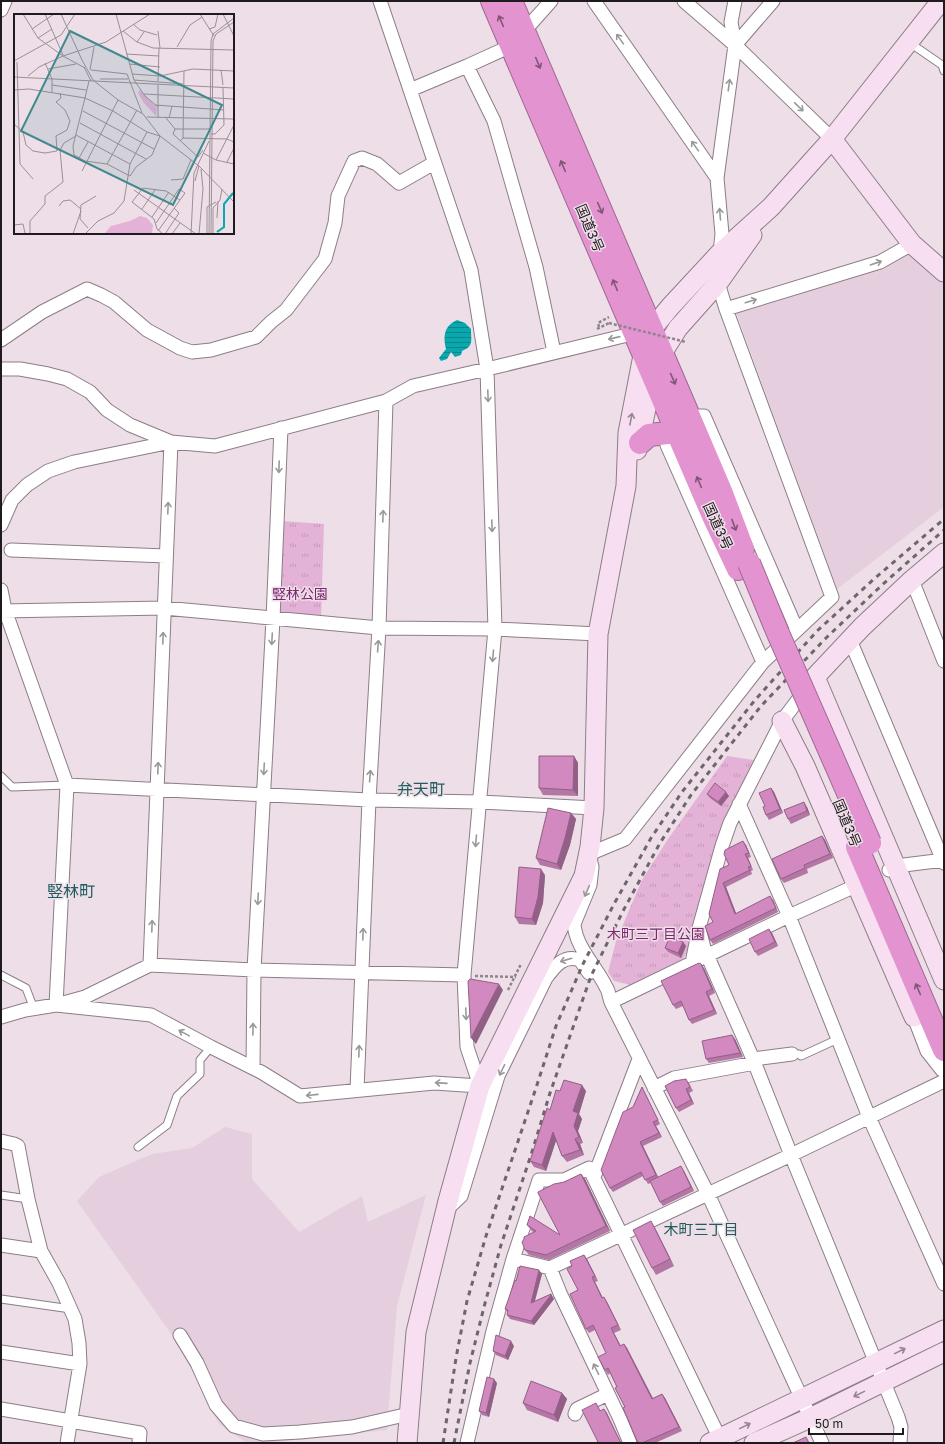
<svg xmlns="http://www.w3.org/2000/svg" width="945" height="1444" font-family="'Golos Text','Noto Sans JP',sans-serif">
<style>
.built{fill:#e5cfdf}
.grass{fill:url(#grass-tufts)}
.water{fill:url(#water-rules)}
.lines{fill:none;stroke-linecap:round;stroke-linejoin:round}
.lane-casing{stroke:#8b7e87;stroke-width:9}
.street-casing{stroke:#8b7e87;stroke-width:15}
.secondary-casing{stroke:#8b7e87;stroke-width:21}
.highway-casing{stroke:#9e6992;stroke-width:24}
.path{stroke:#90858d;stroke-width:2.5;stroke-dasharray:3 2;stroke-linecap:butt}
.lane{stroke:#fff;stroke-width:7}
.street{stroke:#fff;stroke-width:13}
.secondary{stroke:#f7dff1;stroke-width:19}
.highway{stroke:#e393d0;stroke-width:22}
.rail{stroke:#6f666d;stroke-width:3;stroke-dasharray:5 5;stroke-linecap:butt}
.highway-bridge-casing{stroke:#9e6992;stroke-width:24;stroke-linecap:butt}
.path-bridge{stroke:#90858d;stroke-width:2.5;stroke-dasharray:3 2;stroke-linecap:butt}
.highway-bridge{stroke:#e393d0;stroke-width:22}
.wall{fill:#b476a4}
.shaded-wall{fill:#926086}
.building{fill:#d189bf;stroke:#926086}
.oneway{stroke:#815677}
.oneway2{stroke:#9a989a}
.oneway3{stroke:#968692}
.labels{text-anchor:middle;stroke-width:3;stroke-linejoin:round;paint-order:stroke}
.street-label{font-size:14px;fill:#1f1a1e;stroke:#eddee8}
.park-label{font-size:14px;fill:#7b276b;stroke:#eddee8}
.neighbourhood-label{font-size:15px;fill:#215c5e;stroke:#eddee8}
.quarter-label{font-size:16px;fill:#215c5e;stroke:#eddee8}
.inset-river{fill:none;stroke:#08a8ad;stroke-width:2}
.inset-road{fill:none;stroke:#9b9097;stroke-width:1}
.view{fill:#41898c;fill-opacity:0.15;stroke:#41898c;stroke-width:2}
.inset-edge{fill:none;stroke:#1f1a1e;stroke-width:2}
</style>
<defs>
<pattern id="grass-tufts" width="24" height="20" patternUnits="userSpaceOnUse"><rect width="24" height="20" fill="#e4b2d7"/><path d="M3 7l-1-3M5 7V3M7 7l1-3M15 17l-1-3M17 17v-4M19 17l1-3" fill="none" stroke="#c398b8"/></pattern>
<pattern id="water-rules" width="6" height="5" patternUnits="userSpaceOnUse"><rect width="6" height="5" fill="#08a8ad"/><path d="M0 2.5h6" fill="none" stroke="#08888c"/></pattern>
</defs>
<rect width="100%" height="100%" fill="#eddee8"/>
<!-- built -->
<path class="built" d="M912,253L944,277V507L837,589L736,312Z
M225,1127L252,1134V1179L299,1232L362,1196L368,1222L426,1195L397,1306L387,1430L267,1443H247L219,1424L179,1345L77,1201L99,1177L152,1154L192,1148Z"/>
<!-- grass -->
<path class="grass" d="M282,521L324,524L321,618L282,616L278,611Z
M727,756L754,760L717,839L687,952L683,959L631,985L614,981L608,972L616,941L642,880L668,839Z"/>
<!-- water -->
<path class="water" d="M457,320L465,323L471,329C471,341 474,346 462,351L461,355L455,357L451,352L447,359L441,361L439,358L446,349C443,336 444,326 457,320Z"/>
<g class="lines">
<defs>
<path id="lane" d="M910,43L942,65L944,71
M1,776L12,787L67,785
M1,975L26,988L34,1009
M792,1054L791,1055L799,1054L801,1056L838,1039
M138,1147L167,1125L177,1096L200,1074V1060L211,1047
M1,1195L28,1199
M1,1299L71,1309"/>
<path id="street" d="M594,1L717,178
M684,1L735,45
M1,10L5,1
M735,45L773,1
M735,45L731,22L735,1
M467,66L494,121L536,267L554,352
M410,90L467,66L511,46L551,1
M720,253L722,234L717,178L735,45L832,139
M718,283L726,309L880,262L912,244
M726,309L832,597L763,662L625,839L589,854L592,867L590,885L574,924C576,948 596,966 606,987C609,991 609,997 611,1002L708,1194L822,1443
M1,340L42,312L87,289L101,295L114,302L147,330L180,348L192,352L211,350L256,337L271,322L286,310L325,259L335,223L338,196L354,161L362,158L377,164L399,183L434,163
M1,369H20L48,374L67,379L90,392L107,410L130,425L171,442L215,446L386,401L413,386L487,369L471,270L380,1
M689,416H704L797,630
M677,432L667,445L763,662
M1,525L12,500L27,485L48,471L74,462L171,442
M11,550L166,556
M912,580L944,661
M1,590L5,610L67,785L56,1005
M1,611L164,608L379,628L495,629L598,634
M850,640L944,863
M67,785L369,800L480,802L594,808
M739,804L789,916L869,1117L944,1284
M889,870L896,866L944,860
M699,928L704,948L753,1059L791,1155L898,1417L901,1427L900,1443
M692,963L699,928L722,846L730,823L782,721L807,688
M150,965L171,442
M611,1002L789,916L862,883
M56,1005L151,1015L211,1047L261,1072L300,1096L434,1083L480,1086L467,1047L464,975L495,629L487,369L640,332
M1,1017L25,1010L56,1005L85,997L150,965L254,970L464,975
M914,1017L927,1051L942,1070L944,1071
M753,1059L792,1054
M253,1068L254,970L273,619L281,428
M654,1088L674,1078L755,1063
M357,1090L369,800L379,628L386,401
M1,1141L14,1144L18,1146L28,1199L41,1251L59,1283L75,1319L79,1343L80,1364L67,1443
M594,1177L639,1059
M446,1210L461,1196L498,1076L546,978C555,966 564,954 580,960L589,973
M1,1245L41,1251
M513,1259L550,1268L791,1155L944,1081
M550,1268L560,1293L620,1419L630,1443
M180,1335L197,1363L216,1405L234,1426L263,1434L300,1432L352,1427L409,1414
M1,1352L80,1364
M1,1409L140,1433L139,1443
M575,1414L577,1409L608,1394
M467,1443L493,1331L513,1259L539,1180H564L589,1168L722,1443"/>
<path id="secondary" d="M832,139L912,244L944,272
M637,450L656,363L678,328L718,283L752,235
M944,553L912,580L862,627L815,677L944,980
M782,721L805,766L914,1017
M407,1443L416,1332L448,1201L480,1086L584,876L590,847L594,808L598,634L626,486L628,433L646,340L652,329L670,307L720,253L771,207L832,139L941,1
M710,1443L944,1330
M754,1443L810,1418L944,1352"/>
<path id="highway" d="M492,1L713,516L738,569
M511,1L689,416L721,491L743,549
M640,443L649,435L677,432
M857,847L944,1050"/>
</defs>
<!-- lane casing -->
<use href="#lane" class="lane-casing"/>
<!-- street casing -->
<use href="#street" class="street-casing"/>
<!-- secondary casing -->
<use href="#secondary" class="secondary-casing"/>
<!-- highway casing -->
<use href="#highway" class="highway-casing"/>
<!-- path -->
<path class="path" d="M599,327L598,323L609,317
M597,329L609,323
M475,976L516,977
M508,990L521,964"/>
<!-- lane -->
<use href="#lane" class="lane"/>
<!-- street -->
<use href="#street" class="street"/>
<!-- secondary -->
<use href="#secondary" class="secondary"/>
<!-- highway -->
<use href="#highway" class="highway"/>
<!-- rail -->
<path class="rail" d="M443,1443L456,1358L467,1301L486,1236L536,1088L556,1026L583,964L614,904L651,838L682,792L755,700L817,631L874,579L944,519
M454,1443L470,1363L484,1307L501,1245L531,1155L550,1093L591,976L623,911L660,843L691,795L761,706L826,638L882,585L944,530"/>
<defs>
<path id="highway-bridge" d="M749,563L777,631L870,843"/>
</defs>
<!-- highway-bridge casing -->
<use href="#highway-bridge" class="highway-bridge-casing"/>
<!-- path-bridge -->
<path class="path-bridge" d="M609,323L686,342"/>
<!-- highway-bridge -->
<use href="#highway-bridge" class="highway-bridge"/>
</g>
<!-- wall -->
<path class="wall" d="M574,756L578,763V796L543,795L539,788Z
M771,788L774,792L783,813L769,820L766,815Z
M707,794L729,796L721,806L710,798Z
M807,807L810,815L791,824L788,819Z
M571,813L576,819L570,845L561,870L540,865L536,858Z
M822,836L825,840L833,858L807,869L808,873L784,883L781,879Z
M746,845L751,857L748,858L753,870L751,871L752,874L726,887L736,914L773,900L778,912L713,944L710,940L713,922L709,914L729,865Z
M545,875L543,903L536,925L519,924L515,917Z
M772,933L778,946L758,956L755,952Z
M683,942L686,946L681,958L668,952L665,948Z
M704,968L715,993L709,996L717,1014L692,1024L689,1020L683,1006L676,1009L673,1005Z
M735,1039L743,1057L709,1063L706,1059Z
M689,1083L693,1091L689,1093L694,1104L679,1112L676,1108L665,1086Z
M642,1087L644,1091L660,1124L656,1126L662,1137L643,1146L658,1177L684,1171L694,1191L663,1206L660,1202L651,1183L648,1184L643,1176L613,1192L610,1188L633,1107Z
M560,1091H586L579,1114L582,1119L578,1131L583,1143L580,1144L584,1155L567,1162L562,1156L556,1140L546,1171L534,1167L530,1161L550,1110Z
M581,1174L585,1179L610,1231L549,1260L529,1255L525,1250L533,1232L531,1230L527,1225L560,1235L564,1182Z
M655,1228L674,1266L656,1275L652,1268Z
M584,1255L587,1259L598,1281L595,1282L603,1298L607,1302L621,1330L614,1333L621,1346L624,1344L627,1348L653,1398L662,1394L665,1398L682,1431L655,1443H638L617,1387L610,1373L608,1375L605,1370L606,1353L595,1330L589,1333L586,1329L572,1266Z
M542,1274L535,1301L551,1294L554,1299L534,1325L510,1319L507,1315L508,1313L505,1309L516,1281Z
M514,1346L508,1360L496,1355L493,1351Z
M497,1383L489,1417L482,1415L479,1411Z
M562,1393L567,1399L558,1422L527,1410L523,1403Z"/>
<!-- shaded-wall -->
<path class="shaded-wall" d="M574,756L578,763V796L573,790Z
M771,788L774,792L783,813L780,809Z
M726,792L729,796L721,806L718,802Z
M804,802L807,807L810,815L807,811Z
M571,813L576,819L570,845L561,870L557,864Z
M822,836L825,840L833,858L830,854Z
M743,841L746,845L751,857Z
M745,854L748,858L753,870Z
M541,869L545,875L543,903L536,925L532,919Z
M723,883L726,887L738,918L735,914Z
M770,896L773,900L778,912Z
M769,929L772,933L778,946L775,942Z
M683,942L686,946L681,958L678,953Z
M701,964L704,968L715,993L712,989Z
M499,984L503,990L476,1044L471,1038Z
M706,992L709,996L717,1014L714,1010Z
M732,1035L735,1039L743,1057L740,1053Z
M582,1085L586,1091L579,1114L582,1119L578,1131L583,1143L579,1137L574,1126L573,1111Z
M686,1089L689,1093L694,1104L691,1100Z
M653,1122L656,1126L662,1137L659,1133Z
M553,1132L557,1138L546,1171L542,1165Z
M575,1139L580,1144L584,1155L580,1150Z
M640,1142L643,1146L659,1179L656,1175Z
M681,1166L684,1171L694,1191L691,1187Z
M581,1174L585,1179L610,1231L606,1226Z
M651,1221L655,1228L674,1266L670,1259Z
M584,1255L587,1259L598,1281L595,1276Z
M539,1270L542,1274L533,1307L531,1303Z
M592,1277L595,1282L605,1303L602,1298Z
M551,1294L554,1299L534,1325L531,1321Z
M604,1297L607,1302L621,1330L618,1325Z
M611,1328L614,1333L623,1351L620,1346Z
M511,1341L514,1346L508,1360L505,1356Z
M624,1344L627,1348L655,1403L652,1399Z
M494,1379L497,1383L489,1417L486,1413Z
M562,1393L567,1399L558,1422L554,1415Z
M662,1394L665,1398L682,1431L679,1427Z
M604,1409L607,1413L621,1443H620Z"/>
<!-- building -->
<path class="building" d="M539,756H574L573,790L539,788Z
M715,783L726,792L718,802L707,794Z
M771,788L780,809L766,815L763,807L765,806L759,793Z
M804,802L807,811L788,819L784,810Z
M548,808L571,813L565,838L557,864L536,858Z
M822,836L830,854L804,865L805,868L781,879L772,859Z
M743,841L749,853L745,854L751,866L748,867L750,870L723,883L735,914L770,896L776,908L710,940L705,926L713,922L709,914L720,869L729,865L724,854L725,850Z
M519,867L541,869L538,897L532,919L515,917Z
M769,929L775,942L755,952L749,939Z
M670,936L683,942L678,953L665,948Z
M699,963L701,964L712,989L706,992L714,1010L689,1020L681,1001L673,1005L661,981Z
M470,979L499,984L471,1038L468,981Z
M732,1035L740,1053L706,1059L702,1041Z
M686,1079L690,1087L686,1089L691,1100L676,1108L665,1086L674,1081Z
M564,1080L582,1085L573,1111L578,1113L574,1126L579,1137L575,1139L580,1150L562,1156L553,1132L542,1165L530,1161L547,1108L550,1110L556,1090L560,1091Z
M642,1087L658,1120L653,1122L659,1133L640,1142L656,1175L645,1180L641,1172L610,1188L601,1170L623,1112L633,1107Z
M681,1166L691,1187L660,1202L650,1181Z
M581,1174L606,1226L546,1255L525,1250L522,1242L524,1239V1237L536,1231L527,1225L530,1216L560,1235L538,1193V1192L554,1184L564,1182Z
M651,1221L670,1259L652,1268L633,1230Z
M584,1255L595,1276L592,1277L602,1298L604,1297L618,1325L611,1328L620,1346L624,1344L652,1399L662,1394L679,1427L642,1443H638L623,1408L625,1407L615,1388L617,1387L608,1368L605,1370L598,1357L606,1353L593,1325L586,1329L570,1294L578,1290L567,1269L572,1266L570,1261Z
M520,1266L539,1270L531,1303L551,1294V1295L531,1321L507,1315L508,1310L505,1309L515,1280L516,1281Z
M496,1335L511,1341L505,1356L493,1351Z
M487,1377L494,1379L486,1413L479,1411Z
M531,1381L562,1393L554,1415L523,1403Z
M596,1403L600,1411L604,1409L621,1443H594L598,1442L582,1410Z
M806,1437L809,1443H793Z"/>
<!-- one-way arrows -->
<defs><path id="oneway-shaft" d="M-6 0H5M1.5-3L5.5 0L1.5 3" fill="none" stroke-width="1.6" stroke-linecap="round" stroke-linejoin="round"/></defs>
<g class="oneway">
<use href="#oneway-shaft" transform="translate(501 21) rotate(-113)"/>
<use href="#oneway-shaft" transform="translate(538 63) rotate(67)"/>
<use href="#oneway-shaft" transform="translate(563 166) rotate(-113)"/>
<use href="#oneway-shaft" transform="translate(600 208) rotate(67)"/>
<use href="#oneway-shaft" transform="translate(615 285) rotate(-113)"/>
<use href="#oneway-shaft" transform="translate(673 379) rotate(66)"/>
<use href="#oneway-shaft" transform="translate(699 482) rotate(-113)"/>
<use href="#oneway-shaft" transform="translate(734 525) rotate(69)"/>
<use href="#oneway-shaft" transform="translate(918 989) rotate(-113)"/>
</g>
<g class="oneway2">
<use href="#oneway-shaft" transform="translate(620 39) rotate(-125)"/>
<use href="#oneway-shaft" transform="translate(729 85) rotate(-82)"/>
<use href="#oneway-shaft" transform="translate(799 107) rotate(44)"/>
<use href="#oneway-shaft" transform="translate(695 146) rotate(-125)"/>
<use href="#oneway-shaft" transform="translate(720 214) rotate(-95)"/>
<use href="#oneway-shaft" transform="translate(876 263) rotate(-19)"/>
<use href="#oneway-shaft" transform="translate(751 301) rotate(-17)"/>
<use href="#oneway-shaft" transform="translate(614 338) rotate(167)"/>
<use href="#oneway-shaft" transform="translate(488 396) rotate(88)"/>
<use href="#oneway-shaft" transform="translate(279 467) rotate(92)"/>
<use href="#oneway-shaft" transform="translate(168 508) rotate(-88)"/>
<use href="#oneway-shaft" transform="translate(383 516) rotate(-88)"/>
<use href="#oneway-shaft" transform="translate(492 526) rotate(88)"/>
<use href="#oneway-shaft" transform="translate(163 638) rotate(-88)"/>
<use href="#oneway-shaft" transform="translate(272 639) rotate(93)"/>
<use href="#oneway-shaft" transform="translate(378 646) rotate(-86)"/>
<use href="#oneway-shaft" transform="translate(493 656) rotate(95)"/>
<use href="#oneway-shaft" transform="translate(158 768) rotate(-88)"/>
<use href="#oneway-shaft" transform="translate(264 769) rotate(93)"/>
<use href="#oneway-shaft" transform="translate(370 776) rotate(-86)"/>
<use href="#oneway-shaft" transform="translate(476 841) rotate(95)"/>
<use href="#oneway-shaft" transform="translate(587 891) rotate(113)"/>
<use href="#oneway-shaft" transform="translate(258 899) rotate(93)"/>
<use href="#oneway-shaft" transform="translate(152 926) rotate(-88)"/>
<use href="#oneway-shaft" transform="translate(363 934) rotate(-88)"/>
<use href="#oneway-shaft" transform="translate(566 960) rotate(164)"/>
<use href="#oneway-shaft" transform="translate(466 1014) rotate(88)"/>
<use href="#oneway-shaft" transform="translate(253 1029) rotate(-89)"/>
<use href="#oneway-shaft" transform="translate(184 1033) rotate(-151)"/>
<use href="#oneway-shaft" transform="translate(359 1051) rotate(-88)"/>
<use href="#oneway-shaft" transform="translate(502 1070) rotate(116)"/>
<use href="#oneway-shaft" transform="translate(441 1083) rotate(-176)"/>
<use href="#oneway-shaft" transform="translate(312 1095) rotate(174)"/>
<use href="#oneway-shaft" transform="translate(596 1369) rotate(-116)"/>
</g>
<g class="oneway3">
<use href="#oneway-shaft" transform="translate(631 419) rotate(-79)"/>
<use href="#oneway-shaft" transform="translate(900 1351) rotate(-26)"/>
<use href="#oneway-shaft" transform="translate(859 1394) rotate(154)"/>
<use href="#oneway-shaft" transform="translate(745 1426) rotate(-26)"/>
</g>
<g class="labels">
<!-- street labels -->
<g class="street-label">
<text transform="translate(590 228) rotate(67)" y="5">国道3号</text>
<text transform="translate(718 526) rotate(65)" y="5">国道3号</text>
<text transform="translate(847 823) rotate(67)" y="5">国道3号</text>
</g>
<!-- park labels -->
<g class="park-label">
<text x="300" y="599">竪林公園</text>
<text x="656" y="939">木町三丁目公園</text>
</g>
<!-- neighbourhood labels -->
<g class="neighbourhood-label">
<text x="701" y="1235">木町三丁目</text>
</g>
<!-- quarter labels -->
<g class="quarter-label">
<text x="421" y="795">弁天町</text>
<text x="71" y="897">竪林町</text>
</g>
</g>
<!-- overview -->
<g transform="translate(14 14)">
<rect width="220" height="220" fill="#eddee8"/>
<path d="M126,76L143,94L142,102L130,89L124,79Z" fill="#e4b2d7"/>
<path d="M126,202L133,204L139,211L138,220H90L97,212L116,207Z" fill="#e4b2d7"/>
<path class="inset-river" d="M203,218L210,213V190L219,179"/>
<path class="inset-road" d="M9,0L24,24L49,42M31,0L49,41M47,0L68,46M102,0L120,66L131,82L144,93M186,0L200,22M209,0L220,22M119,10L126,16L143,21M18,15L40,0M195,15L201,13L204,0M109,17L123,28L139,34L220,36M144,17L146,34M24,24L38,15M123,28L130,18M163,33L176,11L188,3M112,40L145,42M68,46L79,66L104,86L129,100L146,122L185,152L220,188M0,47L47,21L61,0M3,48L6,150L19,165M31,49L38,65V78M115,50L146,53M70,53L77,67M71,54L49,42L92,28L136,0M34,55L62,50M76,56L80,33M77,56L113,60L128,99M207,56L209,71M118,60L146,62L179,55L220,57M14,62L25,53L49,42M0,63L220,74M86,65H114M120,66L169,70M75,67L71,84L99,97L133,118L146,122L138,141L122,153L116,162M144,67L145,34M38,71L72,76M0,76L15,75L71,84L59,132L60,141L71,147L93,150L116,162M130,80L220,85M141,91L210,96M69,97L140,135M133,103L220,105M144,104V71M152,104L161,115H196M155,104L158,92M66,109L132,145M0,110L9,118L12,131L19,137L31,139L43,137M161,115L159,120L184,143L189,136M197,120H201L210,111L209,74M62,121L116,150M169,124L213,125L220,128M166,127L169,124L170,57M43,137L42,122L53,116L56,107L51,96L42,88L47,84L46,79M189,139L202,146L220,150M65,144L74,128M202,146L220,111M213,148L220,134M93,150L123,96M68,157L104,86M157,166L169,165L177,146M181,167L185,152M120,176L182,220M45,192L49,187L56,186L67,195M128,195L141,176M138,203L155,178M203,204L204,187M142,209L165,175L171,179L144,217M0,211L9,210L11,219M74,214L66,205L67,191L82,182M16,220V207L31,190V182L49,168L46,136L50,129L62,122M59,220L67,197M71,220L84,207L100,199L110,187L116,150L133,118M149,220L143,215L140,205L118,188L129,174L152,177L166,186M151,220L165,199L160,194M158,220L166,209M177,220L180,159L195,127M185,220L189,175L187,155M193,220V193L202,188M195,220L197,27L199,20L220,4M197,220L199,27L202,20L220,8M199,220V194L206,186L208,175"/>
<path class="view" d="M56,17L208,91L159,191L7,117Z"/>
<rect width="220" height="220" class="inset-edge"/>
</g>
<!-- border -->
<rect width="945" height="1444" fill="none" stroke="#1f1a1e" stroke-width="4"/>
<!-- scale -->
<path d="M809 1428v6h94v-6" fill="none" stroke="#1f1a1e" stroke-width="2"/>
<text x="815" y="1428" font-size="12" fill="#1f1a1e" stroke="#eddee8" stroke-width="3" paint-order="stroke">50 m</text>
</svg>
